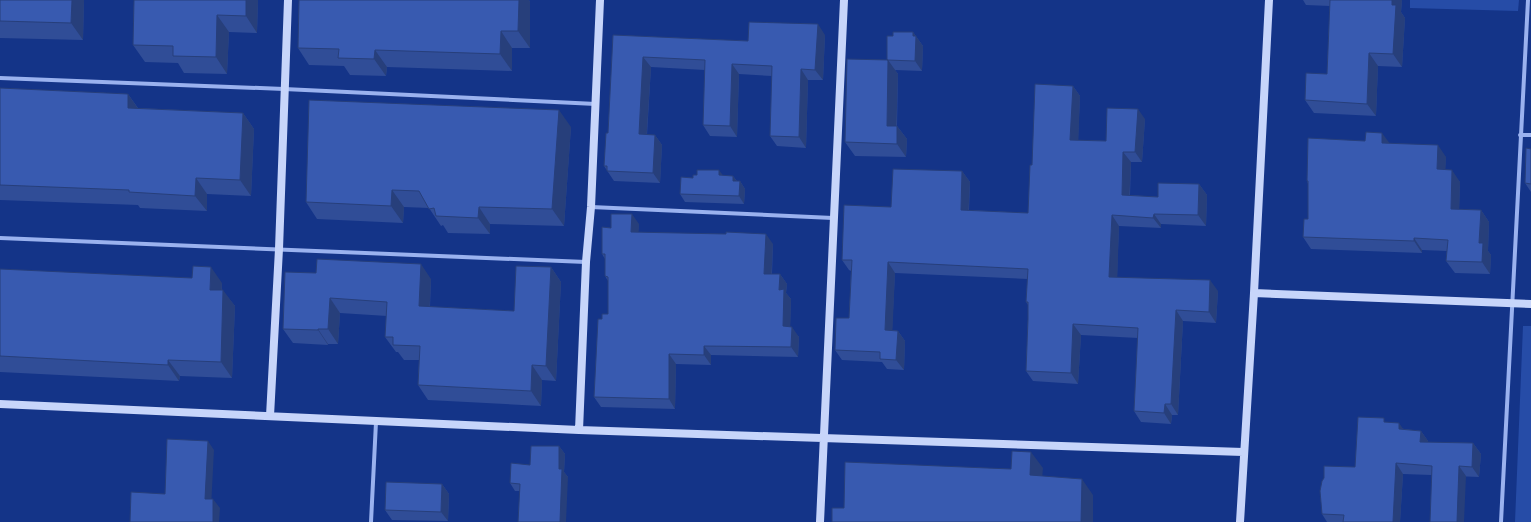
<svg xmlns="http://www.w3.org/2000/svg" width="1531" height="522" font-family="'Noto Sans',sans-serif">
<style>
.green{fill:#264ca7}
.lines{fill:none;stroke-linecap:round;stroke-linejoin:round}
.street{stroke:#9ab2ef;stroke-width:4}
.secondary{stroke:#c7d5fa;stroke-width:8}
.wall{fill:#304d97}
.shaded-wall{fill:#273f7b}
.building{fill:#385ab0;stroke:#273f7b}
</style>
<rect width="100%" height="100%" fill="#143488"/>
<!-- green -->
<path class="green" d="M1410,0H1519L1518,11L1410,8Z
M1523,326H1531V522H1515Z"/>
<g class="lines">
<!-- street -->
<path class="street" d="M0,78L284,89L596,104
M1520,135H1531
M591,207L833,218
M0,238L586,262
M371,522L376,422
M1501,522L1528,0"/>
<!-- secondary -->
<path class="secondary" d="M1254,293L1531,304
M0,404L579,430L1243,452
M270,416L279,249L288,0
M579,430L586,262L591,207L600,0
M820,522L844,0
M1240,522L1254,293L1269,0"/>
</g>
<!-- wall -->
<path class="wall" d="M0,0H84L83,40L0,38Z
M134,0H258L257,33L229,32L227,74L184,73L178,63L145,62L133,45Z
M299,0H529L530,2V48H512V71L387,67L386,76L350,75L344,66L309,65L298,48Z
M1303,0H1402L1401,12L1405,18L1402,67L1378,66L1376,116L1314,113L1305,100L1327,74L1330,6L1306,5Z
M913,32L923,46L922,71L895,70L898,74L897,126L907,139L906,157L855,156L845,142L887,60L893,36Z
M613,35L748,41L825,35L823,80H808L806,148L777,146L770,136L772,76L739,74L737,137L710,136L703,125L705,70L651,67L647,135H655L662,145L660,183L614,181L604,166L608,133Z
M1073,86L1080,96L1078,140L1106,141L1145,119L1142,162H1131L1130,195L1158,197L1199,184L1207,195L1206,226L1161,224V228L1119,226L1117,277L1218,291L1216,323L1183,321L1178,415H1172L1171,424L1141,422L1134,411L1138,338L1081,335L1078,384L1033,381L1026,371L1028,319V305L1026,302L1028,279L895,273L892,330L898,331L905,341L904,370L887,369L882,362L842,360L835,350L849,318L851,271L849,270L842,260L891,207L962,171L970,182L969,210L1028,213L1032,165Z
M0,88L128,94L138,108L243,113L254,129L251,196L207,194V211L140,208L138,205L0,200Z
M571,127L564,226L490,224V234L448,233L443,225L441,226L429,208L404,207L403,223L317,219L306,202Z
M1365,141L1390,143L1446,157L1445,169L1460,182L1459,209L1481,210L1489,222L1488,251L1491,255L1490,274L1455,273L1446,261L1447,251L1422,250V253L1311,249L1303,237L1308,219V184L1307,181Z
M1531,149V192L1525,183Z
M723,176H733L737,181H740L745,189L744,204L685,202L680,194L693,178Z
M639,224L638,232L773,244L772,274H780L787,284L786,293L791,299L790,327L799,337L798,357L711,355V365L676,364L675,409L601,407L594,397L602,319L608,314V281L605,276V259L602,254L611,228Z
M551,267L561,282L556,381L542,380L541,406L428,400L418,385L419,360H404L398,352H396L385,337L387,316L340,313L338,344H328V345L293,343L283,329L285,272L431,279L430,307L514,311Z
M0,269L222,283V290L235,306L232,378L180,376L179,381L0,372Z
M1387,422L1404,429L1421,431L1428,441V442L1473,443L1481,454L1479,477L1431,475L1403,474L1400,522H1327L1322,514Z
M559,446L565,454L564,472L568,477L520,491H515L510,483L530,465Z
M442,484L449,494L448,521L392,520L385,510Z"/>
<!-- shaded-wall -->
<path class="shaded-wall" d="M72,0H84L83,40L71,23Z
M246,0H258L257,33L246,16Z
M519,0H529L530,2V48L518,31Z
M1392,0H1402L1401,12L1405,18L1402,67L1393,54Z
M217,15L229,32L227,74L216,57Z
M818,24L825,35L823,80L815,70Z
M501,31L512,48V71L500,54Z
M913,32L923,46L922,71L915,61L913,36Z
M375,50L387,67L386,76L374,59Z
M1369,53L1378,66L1376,116L1367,104Z
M643,57L651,67L646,145L639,134Z
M888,60L898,74L896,139L887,126Z
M732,64L739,74L737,137L730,126Z
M801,69L808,80L806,148L799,137Z
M1073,86L1080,96L1078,150L1070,140Z
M128,94L139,110L128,108Z
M1138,109L1145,119L1142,162L1135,152Z
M559,110L571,127L564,226L552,209Z
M243,113L254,129L251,196L240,180Z
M897,126L907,139L906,157L897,144Z
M1382,133L1391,145L1382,143Z
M655,135L662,145L660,183L653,173Z
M1438,145L1446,157L1445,181L1437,169Z
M1123,152L1131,162L1129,205L1122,195Z
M719,170L725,178L719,175Z
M1452,170L1460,182L1459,221L1451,209Z
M962,171L970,182L968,221L961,210Z
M733,176L739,184L733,181Z
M196,178L207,194V211L195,196Z
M740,181L745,189L744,204L739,196Z
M1199,184L1207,195L1206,226L1198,215Z
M392,190L404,207L403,223L391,206Z
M479,207L490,224V234L478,218Z
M1481,210L1489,222L1488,251L1491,255L1490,274L1482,262L1479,243Z
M632,214L639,224L638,242L631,232Z
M1154,214L1161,224V228L1153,218Z
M1112,215L1119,226L1117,287L1109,277Z
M766,234L773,244L771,284L764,274Z
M1414,238L1422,250V253L1414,241Z
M888,262L895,273L892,341L885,330Z
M421,264L431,279L429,321L419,306Z
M211,267L222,283L221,306L210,290Z
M551,267L561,282L556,381L546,366Z
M780,274L787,284L786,293L791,299L790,336L783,326L779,290Z
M1210,280L1218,291L1216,323L1209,312Z
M223,290L235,306L232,378L221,362Z
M330,298L340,313L338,344L328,329Z
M1176,310L1183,321L1178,415L1171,404Z
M1073,324L1081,335L1078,384L1071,373Z
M792,327L799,337L798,357L791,347Z
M318,329L328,344V345L318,330Z
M898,331L905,341L904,370L896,360Z
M704,346L711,355V365L704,355Z
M669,354L676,364L675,409L669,399Z
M168,360L180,376L179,381L168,365Z
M532,365L542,380L541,406L531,391Z
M1165,404L1172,415L1171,424L1164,413Z
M1399,423L1406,433L1399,429Z
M1421,431L1428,441L1427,452L1420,442Z
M208,441L214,450L211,508L205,499Z
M1473,443L1481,454L1479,477L1472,467Z
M559,446L565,454L564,472L568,477L566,522H560L559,469Z
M1031,452L1043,468L1041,492L1030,475Z
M1396,463L1403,474L1400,522H1393Z
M1459,466L1466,476L1464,522H1457Z
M1082,479L1093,495V522H1081Z
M442,484L449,494L448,521L441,512Z
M213,499L220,508L219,522H213Z"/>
<!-- building -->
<path class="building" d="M0,0H72L71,23L0,21Z
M134,0H246V16L217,15L216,57L173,56V46L133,45Z
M299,0H519L518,31H501L500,54L375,50L374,59L338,58L339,49L298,48Z
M1330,0H1392V5H1396L1393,54L1369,53L1367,104L1305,100L1306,73L1327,74Z
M749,22L818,24L815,70L801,69L799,137L770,136L772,66L732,64L730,126L703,125L705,60L643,57L639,134L655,135L653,173L607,171V166H604L606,133H608L613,35L748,41Z
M893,32H913V36H916L915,61L887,60V36H893Z
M847,59L888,60L887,126H897V144L845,142Z
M1035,84L1073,86L1070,140L1106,141L1107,108L1138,109L1135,152H1123L1122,195L1158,197V183L1199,184L1198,215L1154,214L1153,218L1112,215L1109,277L1210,280L1209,312L1176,310L1171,404H1165L1164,413L1134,411L1138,328L1073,324L1071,373L1026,371L1028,319V302H1026L1028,269L888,262L885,330L898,331L896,360L880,359V352L835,350L836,318H849L852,260H842L844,205L891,207L893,169L962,171L961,210L1028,213L1030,165H1032Z
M0,88L128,94V108L243,113L240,180L196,178L195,196L129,192V190L0,185Z
M309,100L559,110L552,209L479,207L478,218L436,216L434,208L429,209L419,191L392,190L391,206L306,202Z
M1366,132L1382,133V143L1438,145L1437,169L1452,170L1451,209L1481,210L1479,243H1483L1482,262L1446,261L1448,240L1414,238V241L1303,237L1304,219H1308V181H1307L1308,138L1365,141Z
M1526,148L1531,149V184L1525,183Z
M697,170H719V175L733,176V181H740L739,196L680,194L681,177L693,178V175H697Z
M611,214H632L631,232L726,234V232L766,234L764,274H780L779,290L784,289L783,326L792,327L791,347L704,346V355L669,354V399L594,397L598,319H602V314H608V277L605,276V254H602V227L611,228Z
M317,259L421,264L419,306L514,311L516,266L551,267L546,366L532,365L531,391L418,385L420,346L393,345V337H385L387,302L330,298L328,329H318V330L283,329L285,272L316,273Z
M193,266L211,267L210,290H223L221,362L168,360V365L0,356V269L192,278Z
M1358,417L1384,418V422L1399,423V429L1421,431L1420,442L1473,443L1472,467L1459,466L1457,522H1430L1432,466L1396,463L1393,522H1343L1344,515L1322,514L1320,491L1322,481L1324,478V466L1355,467Z
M167,439L208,441L205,499H213V522H130L131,492L165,494Z
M531,446H559V469H562L560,522H518L520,484L510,483L511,463L530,465Z
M1012,451L1031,452L1030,475L1082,479L1081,522H832V508H844L845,462L1011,469Z
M386,482L442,484L441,512L385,510Z"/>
</svg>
